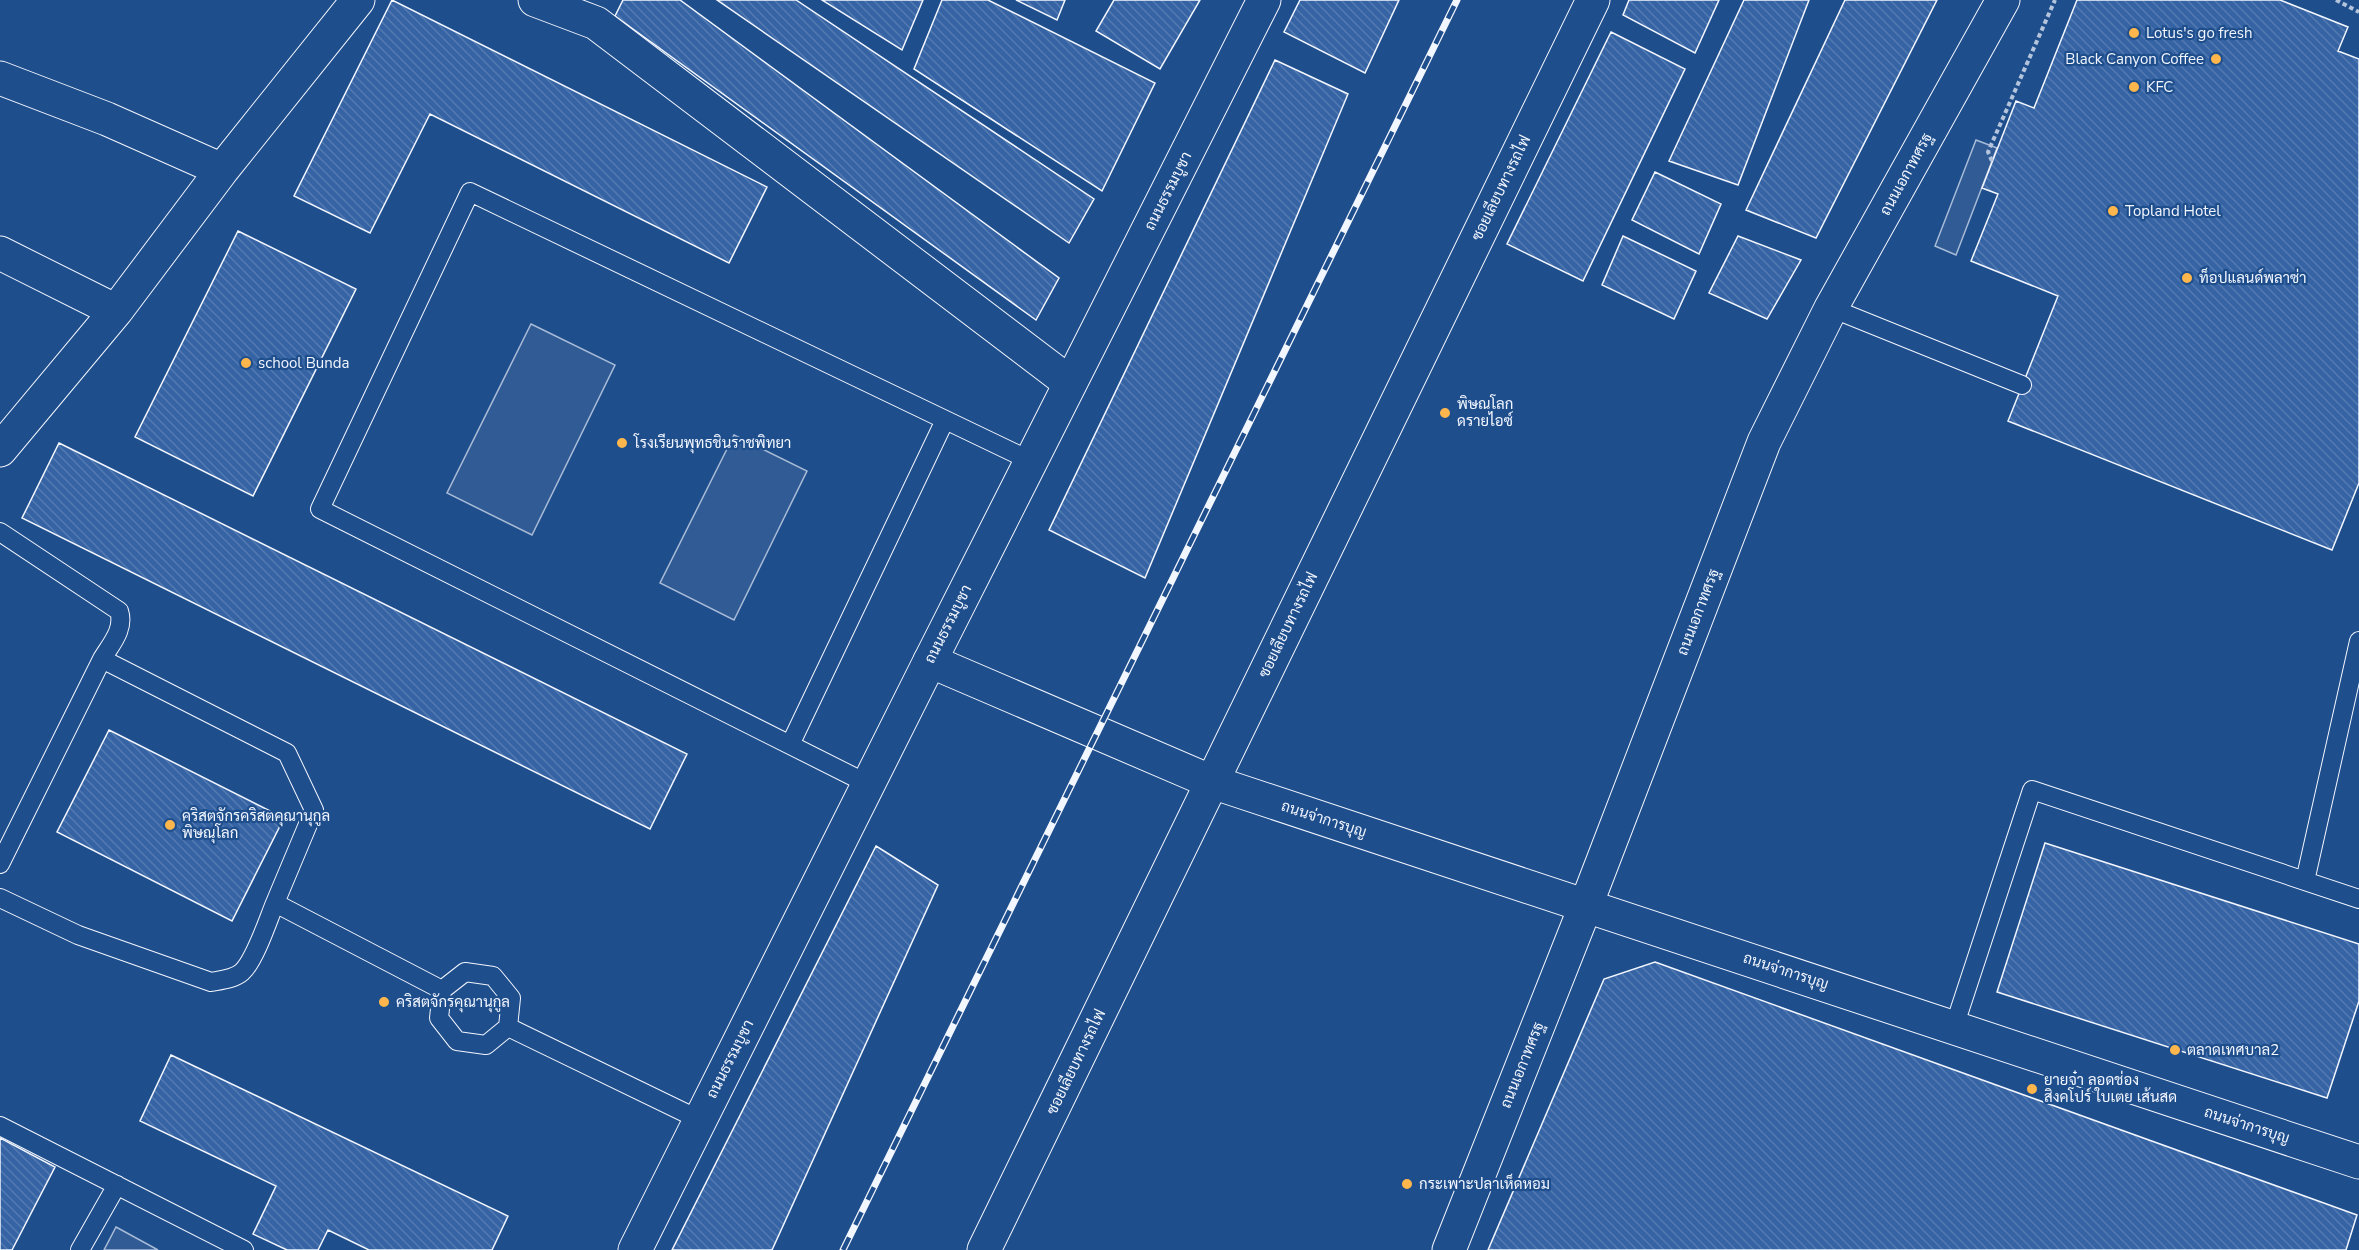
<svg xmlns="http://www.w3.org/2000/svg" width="2359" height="1250" font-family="'Nunito Sans',Sarabun,sans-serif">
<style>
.pitch{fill:#305b95;stroke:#a8bbd7;stroke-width:1.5}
.building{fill:url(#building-back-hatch);stroke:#f2f6ff;stroke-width:1.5}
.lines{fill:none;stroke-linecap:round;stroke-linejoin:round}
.lane-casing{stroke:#f2f6ff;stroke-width:20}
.street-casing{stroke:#f2f6ff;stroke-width:35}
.secondary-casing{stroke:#f2f6ff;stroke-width:35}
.path{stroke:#b3c4dc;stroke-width:4;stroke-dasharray:4.5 3;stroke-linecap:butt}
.lane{stroke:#1f4e8c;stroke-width:18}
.street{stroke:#1f4e8c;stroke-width:33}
.secondary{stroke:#1f4e8c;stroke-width:33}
.rail-casing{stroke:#f2f6ff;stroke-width:7}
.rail{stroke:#1f4e8c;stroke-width:4.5;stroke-dasharray:14;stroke-linecap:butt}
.poi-dot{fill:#ffb74d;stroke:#1f4e8c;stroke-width:2}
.labels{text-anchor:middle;stroke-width:4.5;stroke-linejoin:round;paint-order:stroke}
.poi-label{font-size:15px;fill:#f2f6ff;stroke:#1f4e8c;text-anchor:start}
.street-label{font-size:15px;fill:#f2f6ff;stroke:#1f4e8c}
</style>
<defs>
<pattern id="building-back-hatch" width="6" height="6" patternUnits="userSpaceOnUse" patternTransform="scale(1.5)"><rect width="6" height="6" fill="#3563a3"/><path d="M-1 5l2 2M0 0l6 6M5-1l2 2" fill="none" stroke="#537ab1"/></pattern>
</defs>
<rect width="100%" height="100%" fill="#1f4e8c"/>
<!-- pitch -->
<path class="pitch" d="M1976,140L1997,148L1956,255L1935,246Z
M531,324L615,365L532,535L447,493Z
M734,435L807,471L734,620L660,583Z
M116,1227L158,1250H104Z"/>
<!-- building -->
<path class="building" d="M392,0L767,187L729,263L430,114L370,233L294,196Z
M623,0H680L1059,278L1036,320L615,16Z
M717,0H796L1094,199L1069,243Z
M822,0H923L902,50Z
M942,0H988L1155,83L1102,191L914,69Z
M1016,0H1065L1057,20Z
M1114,0H1200L1160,69L1096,31Z
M1300,0H1399L1365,73L1284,32Z
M1629,0H1719L1695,53L1623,15Z
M1744,0H1809L1738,185L1669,161Z
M1845,0H1937L1816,238L1746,210Z
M2077,0H2280L2348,27L2338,51L2359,59V483L2332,550L2008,421L2058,296L1971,261L1998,194L1982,188L2016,101L2034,108Z
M1611,32L1685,69L1583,281L1507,244Z
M1275,60L1348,94L1145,578L1049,530Z
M1655,172L1721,204L1699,254L1632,220Z
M238,231L356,289L253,496L135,437Z
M238,231L356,289L253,496L135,437Z
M1623,236L1696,271L1674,319L1602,285Z
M1738,236L1801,260L1767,319L1709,293Z
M59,443L687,754L650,829L22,518Z
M109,730L284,818L232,921L57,832Z
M2045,843L2359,944V1001L2327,1098L1997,992Z
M876,846L938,885L772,1250H672Z
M1655,962L2357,1215L2346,1250H1488L1604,979Z
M171,1055L508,1216L492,1250H369L328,1230L318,1250H287L253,1234L276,1186L140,1121Z
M0,1138L55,1167L12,1250H0Z"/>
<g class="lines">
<defs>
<path id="lane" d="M1831,308L2022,385
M0,532L119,611C125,629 111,644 102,659L287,753L314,810L275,903L442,990
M790,745L945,420
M868,784L320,509L470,192L1031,461
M0,864L102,659
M2305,881L2359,641
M0,898L78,935L211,982C222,980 234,979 242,972C255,960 268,920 275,903
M465,972L493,976L511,998L508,1027L486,1045L457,1041L439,1018L442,990Z
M508,1027L700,1120
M1954,1027L2032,790L2359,899
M0,1126L244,1250
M80,1250L117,1185"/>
<path id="street" d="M535,0L596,23L1070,383
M0,78L107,119L222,170
M0,253L116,311
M0,450L116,311L222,170L358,0
M930,661L1212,782L2359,1162"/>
<path id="secondary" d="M635,1250L930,661L1264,0
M984,1250L1593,0
M1449,1250L1586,905L1764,442L1831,308L2003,0"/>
</defs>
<!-- lane casing -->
<use href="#lane" class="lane-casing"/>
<!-- street casing -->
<use href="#street" class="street-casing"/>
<!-- secondary casing -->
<use href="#secondary" class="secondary-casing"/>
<!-- path -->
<path class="path" d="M2336,0L2359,12
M1992,161L1988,152L2055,0"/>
<!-- lane -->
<use href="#lane" class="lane"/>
<!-- street -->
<use href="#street" class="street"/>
<!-- secondary -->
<use href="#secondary" class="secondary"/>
<defs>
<path id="rail" d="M843,1250L1457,0"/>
</defs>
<!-- rail casing -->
<use href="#rail" class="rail-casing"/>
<!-- rail -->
<use href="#rail" class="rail"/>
</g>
<!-- markers -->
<g class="poi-dot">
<circle cx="2134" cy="33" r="6"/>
<circle cx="2216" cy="59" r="6"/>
<circle cx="2134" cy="87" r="6"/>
<circle cx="2113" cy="211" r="6"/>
<circle cx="2187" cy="278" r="6"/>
<circle cx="246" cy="363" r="6"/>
<circle cx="1445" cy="413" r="6"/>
<circle cx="622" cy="443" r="6"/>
<circle cx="170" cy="825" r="6"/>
<circle cx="384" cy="1002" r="6"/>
<circle cx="2175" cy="1050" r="6"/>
<circle cx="2032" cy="1089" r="6"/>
<circle cx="1407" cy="1184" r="6"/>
</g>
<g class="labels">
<!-- poi labels -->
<g class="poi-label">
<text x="2146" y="38">Lotus's go fresh</text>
<text x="2204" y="64" text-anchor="end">Black Canyon Coffee</text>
<text x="2146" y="92">KFC</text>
<text x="2125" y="216">Topland Hotel</text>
<text x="2199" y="283">ท็อปแลนด์พลาซ่า</text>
<text x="258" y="368">school Bunda</text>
<text x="1457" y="409">พิษณุโลก<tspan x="1457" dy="17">ดรายไอซ์</tspan></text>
<text x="634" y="448">โรงเรียนพุทธชินราชพิทยา</text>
<text x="182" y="821">คริสตจักรคริสตคุณานุกูล<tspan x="182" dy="17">พิษณุโลก</tspan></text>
<text x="396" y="1007">คริสตจักรคุณานุกูล</text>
<text x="2187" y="1055">ตลาดเทศบาล2</text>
<text x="2044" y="1085">ยายจ๋า ลอดช่อง<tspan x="2044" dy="17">สิงคโปร์ ใบเตย เส้นสด</tspan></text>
<text x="1419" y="1189">กระเพาะปลาเห็ดหอม</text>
</g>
<!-- street labels -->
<g class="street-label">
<text transform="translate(1906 174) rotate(-61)" y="5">ถนนเอกาทศรฐ</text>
<text transform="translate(1501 188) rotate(-64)" y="5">ซอยเลียบทางรถไฟ</text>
<text transform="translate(1168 191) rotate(-63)" y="5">ถนนธรรมบูชา</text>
<text transform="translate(1698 612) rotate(-69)" y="5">ถนนเอกาทศรฐ</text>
<text transform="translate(948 624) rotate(-63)" y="5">ถนนธรรมบูชา</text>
<text transform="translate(1288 625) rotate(-64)" y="5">ซอยเลียบทางรถไฟ</text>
<text transform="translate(1324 819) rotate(18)" y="5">ถนนจ่าการบุญ</text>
<text transform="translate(1786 971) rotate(18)" y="5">ถนนจ่าการบุญ</text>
<text transform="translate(730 1059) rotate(-63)" y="5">ถนนธรรมบูชา</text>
<text transform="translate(1076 1062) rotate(-64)" y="5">ซอยเลียบทางรถไฟ</text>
<text transform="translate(1522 1065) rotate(-68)" y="5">ถนนเอกาทศรฐ</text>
<text transform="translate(2247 1125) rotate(18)" y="5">ถนนจ่าการบุญ</text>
</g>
</g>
</svg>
